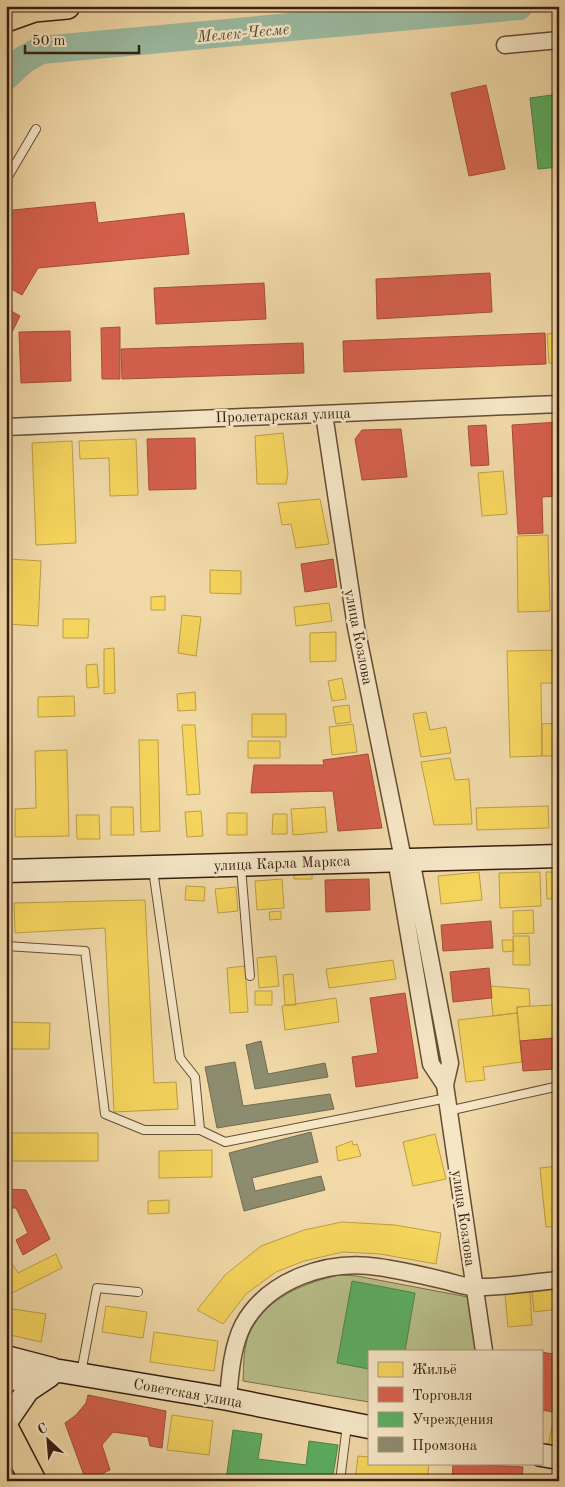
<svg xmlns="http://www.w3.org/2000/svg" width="565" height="1487" font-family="'Old Standard TT',serif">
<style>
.green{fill:#b7bf89;stroke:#776e4c}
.homes{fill:#f6d55c;stroke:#bd9e45}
.shops{fill:#d6604d;stroke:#a64c3b}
.public{fill:#5aae61;stroke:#508249}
.industry{fill:#8c8c6e;stroke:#726b52}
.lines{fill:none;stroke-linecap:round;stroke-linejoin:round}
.river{stroke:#9bbba2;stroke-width:28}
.lane-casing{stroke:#654c36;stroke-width:10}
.street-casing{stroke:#654c36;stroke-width:19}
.secondary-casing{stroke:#371d10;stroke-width:25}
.primary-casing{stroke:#371d10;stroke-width:28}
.lane{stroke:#f5e6c6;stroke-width:8}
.street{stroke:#f5e6c6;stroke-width:16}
.secondary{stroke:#f5e6c6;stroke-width:22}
.primary{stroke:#f0d8a7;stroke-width:25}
.labels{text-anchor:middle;stroke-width:5;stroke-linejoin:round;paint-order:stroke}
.street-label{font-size:15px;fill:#371d10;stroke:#f5e6c6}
.water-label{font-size:16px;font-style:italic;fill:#554c3c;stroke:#f5e6c6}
</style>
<rect width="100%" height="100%" fill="#f0d8a7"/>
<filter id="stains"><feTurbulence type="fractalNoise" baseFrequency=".004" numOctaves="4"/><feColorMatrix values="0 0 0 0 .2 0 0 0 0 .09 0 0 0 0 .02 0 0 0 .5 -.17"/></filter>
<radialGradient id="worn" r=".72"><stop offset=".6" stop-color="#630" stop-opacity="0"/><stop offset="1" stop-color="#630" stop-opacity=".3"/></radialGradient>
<!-- green -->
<path class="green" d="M339,1275L357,1276L468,1297L476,1351H369V1402L243,1381C244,1365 243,1346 250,1332C267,1297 304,1283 339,1275Z"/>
<!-- homes -->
<path class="homes" d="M559,333V363H549L547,334Z
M283,433L288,474L286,484H257L255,436Z
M136,439L138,495L110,496L109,458L80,459L79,441Z
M72,441L76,543L36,545L32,443Z
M503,471L507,514L482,516L478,473Z
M320,499L329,544L296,548L291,524L282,525L278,503Z
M548,535L550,611L518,612L517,536Z
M9,559L41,561L38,626L6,624Z
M210,570L241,571V594L210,593Z
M165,596V610H151V597Z
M329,603L332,621L296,626L294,607Z
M182,615L201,617L196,656L178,653Z
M63,619H89L88,638H63Z
M336,632V661L310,662V633Z
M114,648L115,693L104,694V649Z
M559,650V683H541L542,756L510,757L507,651Z
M97,664L99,687L87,688L86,665Z
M342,678L346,699L332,701L328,681Z
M195,692L196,710L178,711L177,694Z
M74,696L75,716L38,717V697Z
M349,705L351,722L336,724L333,707Z
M426,712L430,730L446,727L451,753L421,757L413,714Z
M252,714H286V737H252Z
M559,723V756H542V724Z
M353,724L357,752L332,755L329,727Z
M182,725H195L200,794L187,795Z
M139,740H158L160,831L141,832Z
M248,741H280V758H248Z
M67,750L69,836L15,837V809L36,808L35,751Z
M450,758L455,780L469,779L472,824L434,825L421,762Z
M555,801H559V832H557Z
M548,806L549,828L477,830L476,808Z
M111,807H133L134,835H111Z
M325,807L327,832L293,835L291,809Z
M201,811L203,836L187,837L185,812Z
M227,813H247V835H227Z
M273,814H287V834H272Z
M76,815H99L100,839H77Z
M294,871H312V879H294Z
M479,872L482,900L441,904L438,876Z
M540,872L541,906L500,908L499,873Z
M546,872H559V898L547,899Z
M282,879L284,908L257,910L255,881Z
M186,886L205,887L204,901L185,900Z
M236,887L238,911L218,913L215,889Z
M145,900L154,1083L176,1082L178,1109L114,1112L105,928L15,933L14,903Z
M533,910L534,933L513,934V911Z
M281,911V919L270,920L269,912Z
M513,936H529L530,965H513Z
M502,940H513L514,951L503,952Z
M276,956L279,986L259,988L257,958Z
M393,960L396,979L329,988L326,969Z
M245,966L248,1012L230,1013L227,968Z
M293,974L296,1005H285L283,975Z
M490,986L529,989L530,1006L517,1007V1013L493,1016Z
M255,991H272V1005H255Z
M336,998L339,1022L285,1030L282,1006Z
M553,1005L555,1038L520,1041L517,1007Z
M553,1005H559V1041H554Z
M517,1013L522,1062L483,1067L485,1080L466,1082L458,1020Z
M6,1022L50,1023L49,1049H6Z
M6,1133H98V1161H6Z
M435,1134L446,1179L413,1186L403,1142Z
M556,1134H559V1226L546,1227L540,1168L559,1166Z
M352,1141L353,1145L357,1144L361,1156L338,1161L336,1147Z
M212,1150V1177L159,1178V1151Z
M169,1200V1213L148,1214V1201Z
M342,1222L395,1225L441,1233L436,1264L380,1254L343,1252L304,1261L276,1272L246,1294L223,1324L197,1310L225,1275L261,1246L304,1230Z
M6,1254L18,1273L56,1254L62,1268L6,1296Z
M559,1289V1309L534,1312L532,1292Z
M530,1292L532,1325L508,1327L505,1294Z
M6,1297L12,1309L46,1314L41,1342L6,1334Z
M106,1306L147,1312L143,1338L102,1332Z
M154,1332L218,1341L214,1371L150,1362Z
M172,1415L213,1421L209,1455L167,1450Z
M552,1427L559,1429V1448L548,1446Z
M358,1456L369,1457V1463L429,1464L427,1481H355Z"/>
<!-- shops -->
<path class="shops" d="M486,85L505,169L469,176L451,93Z
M95,202L98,223L184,213L189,254L38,268L22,295L6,286V224L13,210Z
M490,273L492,312L377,319L376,279Z
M264,283L266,319L156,324L154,288Z
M6,308L20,316L12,332L6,328Z
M120,327V379H102L101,328Z
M70,331L71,381L21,383L19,332Z
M545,333L546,364L344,372L343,341Z
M303,343L304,373L122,379L121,349Z
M559,422V496L542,497L543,533L518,534L512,425Z
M486,425L489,465L471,466L468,426Z
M401,429L407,477L362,480L355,439L362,430Z
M195,438L196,489L149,490L147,439Z
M333,559L337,587L305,592L301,564Z
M368,754L382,828L338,831L333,791L251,793L254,765H324L323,760Z
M369,879L370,910L326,912L325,880Z
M491,921L493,948L443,951L441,925Z
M489,968L492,998L453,1002L450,972Z
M405,993L418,1078L356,1087L352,1057L378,1053L370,998Z
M555,1038L556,1069L523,1071L520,1041Z
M6,1189L26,1190L50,1239L23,1255L16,1240L28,1233L16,1208H6Z
M541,1352L559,1355V1413L541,1410Z
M88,1395L166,1411L162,1448L150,1446L148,1437L113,1432L102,1445L110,1470L86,1481L65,1423L76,1415L86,1403Z
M453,1463L523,1467L522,1481H452Z"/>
<!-- public -->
<path class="public" d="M559,94V167L538,169L530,98Z
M352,1281L415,1293L405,1351H369V1369L337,1363Z
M233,1430L262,1434L258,1459L306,1465L309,1441L338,1445L332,1481L226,1480Z"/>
<!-- industry -->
<path class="industry" d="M261,1041L268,1074L325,1063L328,1077L255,1089L246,1045Z
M235,1062L243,1106L330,1094L334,1109L217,1128L205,1067Z
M311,1132L318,1162L252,1178L255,1191L321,1176L325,1190L244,1211L229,1153Z"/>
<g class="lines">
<!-- river -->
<path class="river" d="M6,76L23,60L41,50L519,6"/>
<defs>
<path id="lane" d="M6,180L36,129
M241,867L250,976
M153,870L180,1058L195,1077L200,1130
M6,946L85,951L105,1114L144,1130H200L225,1142L447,1098
M448,1111L559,1086
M81,1373L97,1288L138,1292
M340,1481L347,1425"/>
<path id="street" d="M505,45L559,40
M324,414L356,627L403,859
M6,427L559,404
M396,859L431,1064L445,1085
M411,859L450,1063L445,1085L484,1351
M228,1399C230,1375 232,1347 243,1325C268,1279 329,1259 378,1267C400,1270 421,1275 442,1280C452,1282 464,1287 475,1287C502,1288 532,1282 559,1280"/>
<path id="secondary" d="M6,871L559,856
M6,1357L52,1369
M6,1380L60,1371L228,1399L369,1427
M6,1422L28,1390L49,1376
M541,1455L559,1458"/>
<path id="primary" d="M6,19L34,9L67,6
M6,1429L33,1481"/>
</defs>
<!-- lane casing -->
<use href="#lane" class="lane-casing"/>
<!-- street casing -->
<use href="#street" class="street-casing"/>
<!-- secondary casing -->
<use href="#secondary" class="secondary-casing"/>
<!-- primary casing -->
<use href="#primary" class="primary-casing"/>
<!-- lane -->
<use href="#lane" class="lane"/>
<!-- street -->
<use href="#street" class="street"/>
<!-- secondary -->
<use href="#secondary" class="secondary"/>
<!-- primary -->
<use href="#primary" class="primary"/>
</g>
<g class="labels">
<!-- street labels -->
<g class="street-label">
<text transform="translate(283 415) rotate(-2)" y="5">Пролетарская улица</text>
<text transform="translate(359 637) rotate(79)" y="5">улица Козлова</text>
<text transform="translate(282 863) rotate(-2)" y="5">улица Карла Маркса</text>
<text transform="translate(464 1218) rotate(82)" y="5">улица Козлова</text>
<text transform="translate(188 1393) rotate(10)" y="5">Советская улица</text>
</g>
<!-- water labels -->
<g class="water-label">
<text transform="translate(243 32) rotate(-5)" y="6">Мелек-Чесме</text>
</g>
</g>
<!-- margin -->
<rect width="565" height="1487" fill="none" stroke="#f0d8a7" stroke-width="25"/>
<rect x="8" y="8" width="550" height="1472" fill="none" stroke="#371d10" stroke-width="2.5"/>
<rect x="12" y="12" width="540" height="1462" fill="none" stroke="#371d10"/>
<!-- legend -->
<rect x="368" y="1350" width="175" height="115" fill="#f5e6c6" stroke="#a9967d"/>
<rect x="378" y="1362" width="25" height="15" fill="#f6d55c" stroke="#a9967d"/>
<text x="412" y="1374" font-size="15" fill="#371d10">Жильё</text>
<rect x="378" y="1387" width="25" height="15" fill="#d6604d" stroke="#a9967d"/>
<text x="412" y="1400" font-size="15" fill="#371d10">Торговля</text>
<rect x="378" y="1412" width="25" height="15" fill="#5aae61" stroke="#a9967d"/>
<text x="412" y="1424" font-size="15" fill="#371d10">Учреждения</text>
<rect x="378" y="1437" width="25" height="15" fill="#8c8c6e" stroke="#a9967d"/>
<text x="412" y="1450" font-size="15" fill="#371d10">Промзона</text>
<!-- north arrow -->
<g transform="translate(48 1440) rotate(334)" stroke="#f5e6c6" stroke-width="4" paint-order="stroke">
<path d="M0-4L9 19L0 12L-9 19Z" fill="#371d10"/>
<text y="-8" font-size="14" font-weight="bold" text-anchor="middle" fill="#371d10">С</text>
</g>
<!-- scale -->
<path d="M25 45v8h114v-8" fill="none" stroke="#371d10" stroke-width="2.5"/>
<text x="32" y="45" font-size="15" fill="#371d10" stroke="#f5e6c6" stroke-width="4" paint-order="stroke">50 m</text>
<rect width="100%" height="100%" filter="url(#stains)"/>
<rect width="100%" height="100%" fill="url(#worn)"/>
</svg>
